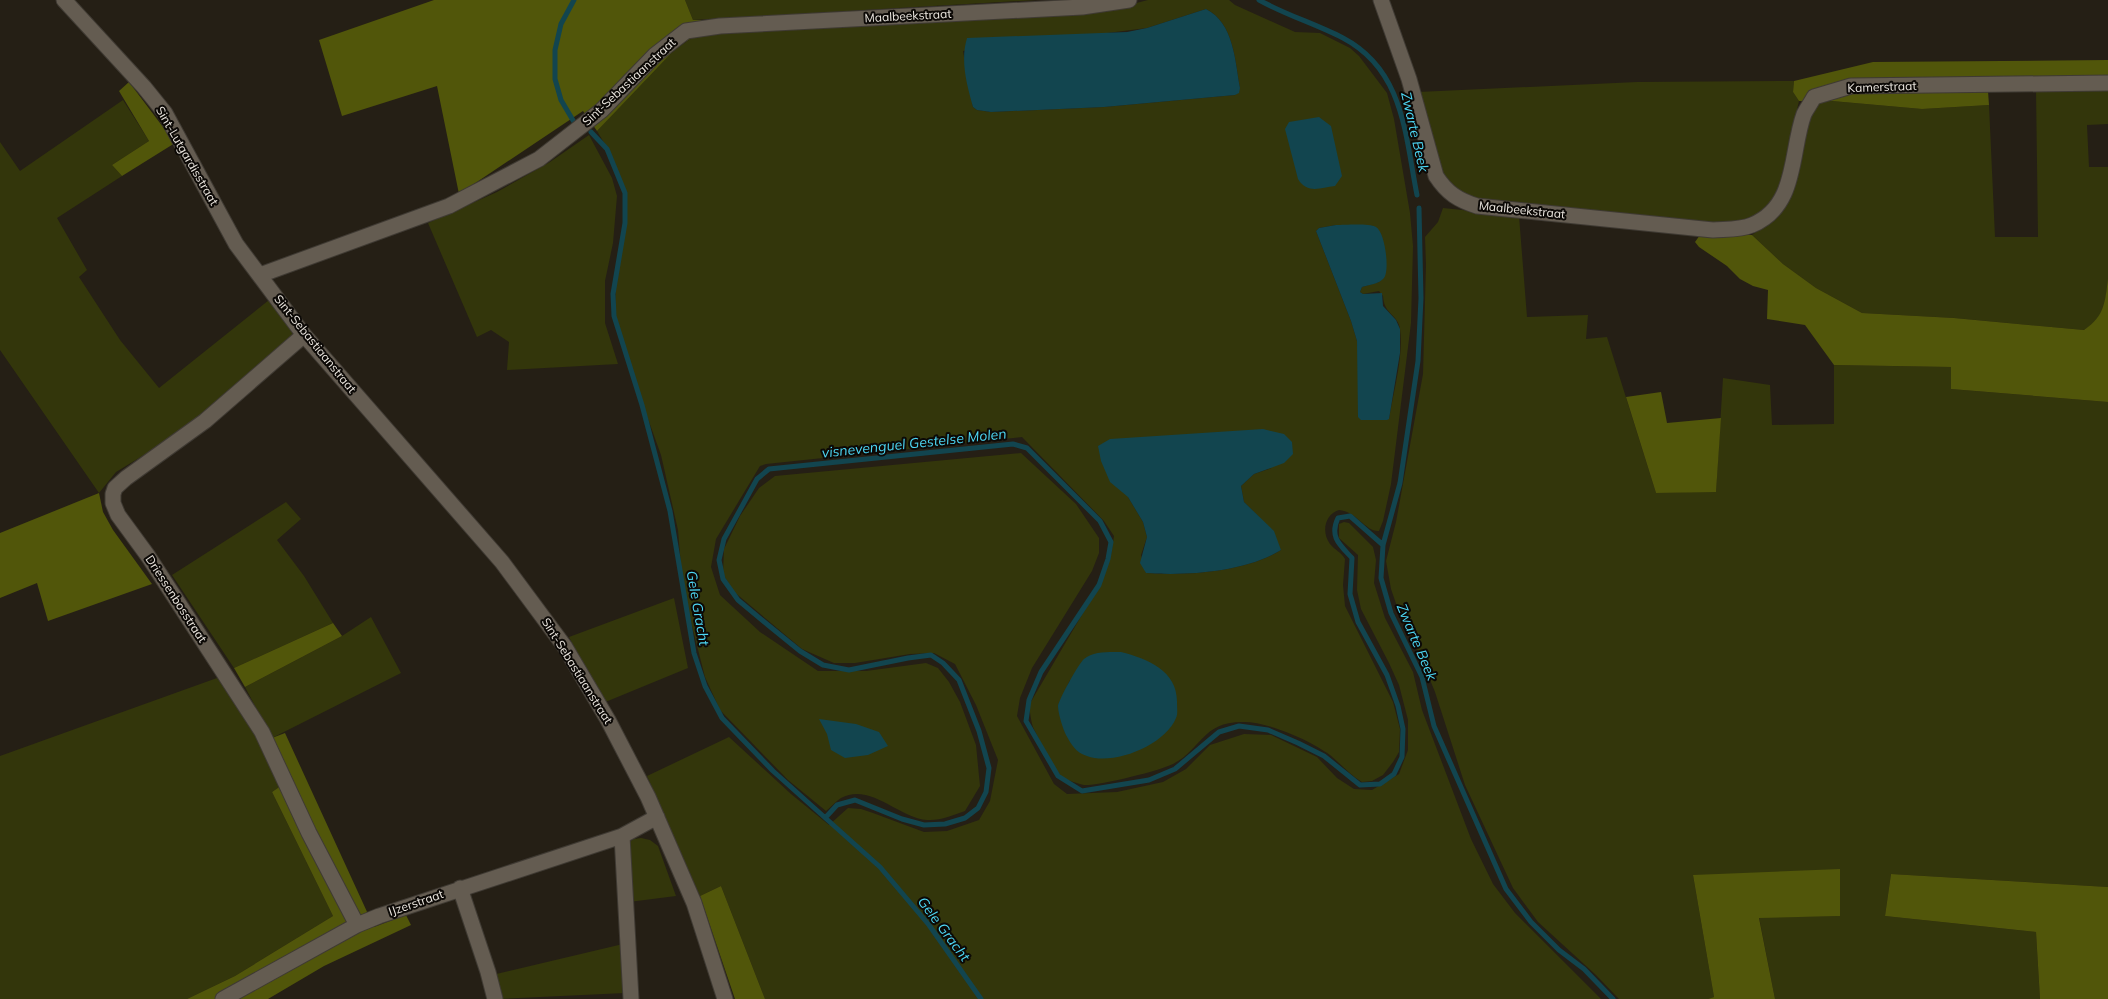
<svg xmlns="http://www.w3.org/2000/svg" width="2108" height="999" font-family="Mulish,sans-serif">
<style>
.green{fill:#33360b;fill-rule:evenodd}
.forest{fill:#51560a}
.water{fill:#12454f}
.lines{fill:none;stroke-linecap:round;stroke-linejoin:round}
.stream{stroke:#12454f;stroke-width:5}
.minor-casing{stroke:#3f3a33;stroke-width:17}
.minor{stroke:#645c51;stroke-width:15}
.labels{text-anchor:middle;stroke-width:4;stroke-linejoin:round;paint-order:stroke}
.street-label{font-size:12px;fill:#ede8e1;stroke:#0c0906}
.water-label{font-size:14px;font-style:italic;fill:#4dd6f3;stroke:#0c0906}
</style>
<rect width="100%" height="100%" fill="#251f15"/>
<!-- green -->
<path class="green" d="M685,0H1036L693,20Z
M1148,0H1229L1235,5L1295,32L1320,33L1350,48L1359,56L1387,93L1394,119L1410,213L1413,246L1411,323L1391,484L1383,521L1379,531C1366,532 1356,511 1339,510C1325,514 1321,532 1330,544C1335,550 1341,552 1345,559L1343,585L1345,606L1393,702L1400,729L1399,752L1393,762L1383,775L1372,781L1362,782C1350,775 1341,764 1330,755C1310,740 1266,721 1242,722C1202,722 1202,749 1173,764C1159,771 1098,786 1084,785C1079,784 1066,780 1062,777C1056,772 1037,736 1033,727C1031,721 1030,712 1029,705L1100,584L1111,555L1114,536L1104,521L1022,437L766,464L760,466L716,539L711,567L720,595L760,632L818,671H866L926,663L938,668L949,682L960,702L976,745L980,786L965,811C953,815 940,821 927,820C899,818 870,782 841,798C836,801 831,807 826,811L788,780L720,710L705,677L683,591L678,530L661,455L639,394L615,316L616,281L626,221L627,195L612,156L597,131C628,98 656,60 695,36L949,17L1117,8ZM1206,9C1234,23 1235,61 1240,88L1235,95L1104,107L991,112L977,110L973,107L963,51L1147,28ZM1336,225L1373,226L1376,228C1387,251 1388,258 1379,282L1362,287L1360,292L1363,294L1379,291L1383,296C1384,315 1398,314 1400,329C1404,356 1393,393 1389,419L1359,358L1357,341L1351,321L1316,231L1319,228ZM1272,468L1254,474L1241,486L1244,502L1258,516L1281,550C1246,572 1187,576 1146,573L1141,555L1147,537L1143,522L1128,497ZM1070,680L1065,732L1058,706Z
M1794,81L1793,92L1799,101C1792,129 1787,190 1766,208C1756,218 1741,221 1727,224L1488,201L1461,195L1443,178L1418,92L1637,82Z
M2108,89V124L2087,125L2089,167H2108V278L2105,305L2096,322L2084,330L1954,318L1862,313L1816,288L1783,264L1752,235C1764,226 1780,217 1787,204C1805,173 1793,127 1820,101H1832L1922,109L1989,105L1995,237H2038L2036,90Z
M123,100L149,141L112,165L122,176L57,218L87,270L79,277L120,340L159,388L269,300L292,331L293,337L190,427L116,472L99,493L0,350V142L20,171Z
M589,135L612,178L617,196L613,243L605,281V323L618,364L507,370L509,342L491,330L477,337L428,223L497,192L550,162Z
M1443,208L1519,216L1527,317L1588,315L1586,339L1607,337L1656,493L1716,491L1723,378L1770,385L1772,425L1834,424V365L1951,367V389L2108,402V887L1891,874L1885,916L2036,932L2040,999H1775L1759,917L1840,916L1693,875L1714,997L1708,999H1619L1596,975L1538,922L1513,888L1465,785L1435,692L1419,653L1402,621L1391,589L1386,561L1396,522L1423,374L1426,265L1425,237L1438,222Z
M1021,453L1076,504L1099,538V553L1092,571L1032,668L1020,698L1017,716L1054,784L1067,794L1117,792L1163,782L1186,769L1210,745L1244,734L1271,735L1317,757L1337,778L1354,789L1372,790L1399,774L1408,750V720L1399,685L1389,663L1361,609L1357,590L1358,555L1339,538V524L1344,522L1349,523L1373,547L1376,560L1374,583L1385,618L1413,672L1422,710L1471,839L1493,884L1515,913L1601,999H765L721,886L700,896L647,776L729,737L791,794L829,825L848,808L861,809L873,813L924,832L947,831L979,820L990,801L998,760L976,705L955,664L934,653L910,654L855,663H834L802,649L733,591L723,574L724,549L740,516L759,488L775,476Z
M286,502L301,519L277,540L304,576L333,623L234,668L172,575Z
M674,598L688,668L603,703L569,637Z
M371,617L401,673L272,738L245,687L342,636Z
M217,678C245,713 262,746 281,786L272,792L333,916L235,976L187,999H0V756Z
M641,838L650,840L658,846L676,896L629,902V842L634,839Z
M623,944L625,993L499,999L492,975Z"/>
<!-- forest -->
<path class="forest" d="M434,0H685L693,20H705L706,35L695,36L677,47L597,131L583,111L459,194L437,86L342,116L319,40Z
M2108,60V89L1988,91L1989,105L1922,109L1832,101H1799L1793,92L1794,81L1873,62Z
M129,82L175,143L122,176L112,165L149,141L119,91Z
M1700,235H1752L1783,264L1816,288L1862,313L1954,318L2084,330C2105,316 2105,302 2108,278V402L1951,389V367L1834,365L1805,325L1767,319L1768,290L1753,286L1740,279L1727,266L1699,247L1695,242Z
M1661,392L1667,423L1721,418L1716,492L1656,493L1626,397Z
M99,493L103,512L113,530L152,584L48,621L37,583L0,598V533Z
M333,623L342,636L245,687L234,668Z
M285,733L374,927L406,915L411,925L324,966L268,999H187L235,976L333,916L272,792L291,779L272,738Z
M1840,869V916L1759,918L1775,999H1708L1714,997L1693,875Z
M1891,874L2108,887V999H2040L2036,932L1885,916Z
M721,886L765,999H735L700,896Z"/>
<!-- water -->
<path class="water" d="M1206,9C1234,23 1235,61 1240,88L1239,93L1235,95L1104,107L991,112L977,110L973,107C967,85 960,61 967,38L1127,32L1147,28Z
M1319,117L1331,126L1342,176L1335,186C1320,188 1307,194 1298,179L1285,129L1289,122Z
M1336,225C1345,225 1369,223 1376,227C1385,232 1390,270 1384,278C1379,284 1369,285 1362,287L1360,292L1363,294L1382,293L1383,306L1396,320L1400,329V353L1389,419L1387,420H1361L1358,417L1357,341L1351,321L1316,231L1319,228Z
M1263,429L1284,434L1292,442L1293,454L1284,463L1254,474L1241,486L1244,502L1274,531L1281,550C1246,572 1187,576 1146,573L1140,563L1147,537L1143,522L1128,497L1110,482L1101,461L1098,446L1110,439Z
M1121,652C1148,659 1178,671 1177,703C1177,708 1178,714 1176,718C1165,745 1114,766 1087,756C1076,753 1071,744 1066,735C1063,729 1058,713 1058,706C1059,699 1079,663 1084,659C1093,651 1110,652 1121,652Z
M819,719L856,724L879,732L888,746L868,755L845,758L831,750L827,734Z"/>
<g class="lines">
<!-- stream -->
<path class="stream" d="M574,0L561,24L555,50V79L561,100L574,122
M1259,0C1286,15 1316,24 1343,38C1404,70 1405,135 1417,195
M591,132L607,149L625,193V223L613,294L614,316L642,405L670,511L694,653L705,686L722,718L773,771L880,867L929,925L981,999
M1419,208L1421,298L1418,361L1400,483L1383,545L1381,578L1391,613L1422,677L1434,726L1506,889L1531,922L1559,950L1584,969L1613,999
M826,817L837,805L855,800L902,819L924,825L945,824L965,818L978,808L986,792L989,768L979,731L959,680L943,663L931,655L908,658L849,670L823,665L800,651L768,625L738,600L723,579L719,560L724,539L757,479L769,469L1013,444L1027,448L1100,521L1111,542L1108,559L1099,585L1041,672L1029,700L1026,721L1058,776L1082,791L1149,780L1175,769L1219,732L1239,726L1268,730L1298,743L1324,756L1360,785L1380,784L1394,774L1402,757L1403,729L1398,706L1387,675L1358,622L1350,594L1352,558C1340,545 1329,537 1338,518L1350,516L1383,545"/>
<defs>
<path id="minor" d="M64,0L144,87L165,113L236,244L304,335L502,562L565,647L608,720L648,797L694,903L725,999
M1381,0L1409,79L1436,176C1447,193 1458,200 1477,206L1713,230C1726,229 1740,230 1752,225C1798,206 1790,152 1804,114C1807,108 1811,103 1814,97L1851,86L2108,83
M260,275L449,206L539,159L602,110L655,55L686,31L720,26L1082,7L1129,0
M304,335L205,421L126,478L115,488L113,494V503L118,515L148,556L262,732L309,833L357,925
M622,836L631,999
M460,888L488,972L495,999
M223,999L357,925L379,916L622,836L657,817"/>
</defs>
<!-- minor casing -->
<use href="#minor" class="minor-casing"/>
<!-- minor -->
<use href="#minor" class="minor"/>
</g>
<g class="labels">
<!-- street labels -->
<g class="street-label">
<text transform="translate(908 16) rotate(-3)" y="4">Maalbeekstraat</text>
<text transform="translate(629 82) rotate(-43)" y="4">Sint-Sebastiaanstraat</text>
<text transform="translate(1882 87) rotate(-2)" y="4">Kamerstraat</text>
<text transform="translate(187 156) rotate(60)" y="4">Sint-Lutgardisstraat</text>
<text transform="translate(1522 210) rotate(6)" y="4">Maalbeekstraat</text>
<text transform="translate(315 344) rotate(51)" y="4">Sint-Sebastiaanstraat</text>
<text transform="translate(176 599) rotate(57)" y="4">Driessenbosstraat</text>
<text transform="translate(577 671) rotate(58)" y="4">Sint-Sebastiaanstraat</text>
<text transform="translate(416 903) rotate(-19)" y="4">IJzerstraat</text>
</g>
<!-- water labels -->
<g class="water-label">
<text transform="translate(1415 132) rotate(77)" y="5">Zwarte Beek</text>
<text transform="translate(914 443) rotate(-6)" y="5">visnevenguel Gestelse Molen</text>
<text transform="translate(698 608) rotate(80)" y="5">Gele Gracht</text>
<text transform="translate(1417 642) rotate(67)" y="5">Zwarte Beek</text>
<text transform="translate(944 929) rotate(53)" y="5">Gele Gracht</text>
</g>
</g>
</svg>
